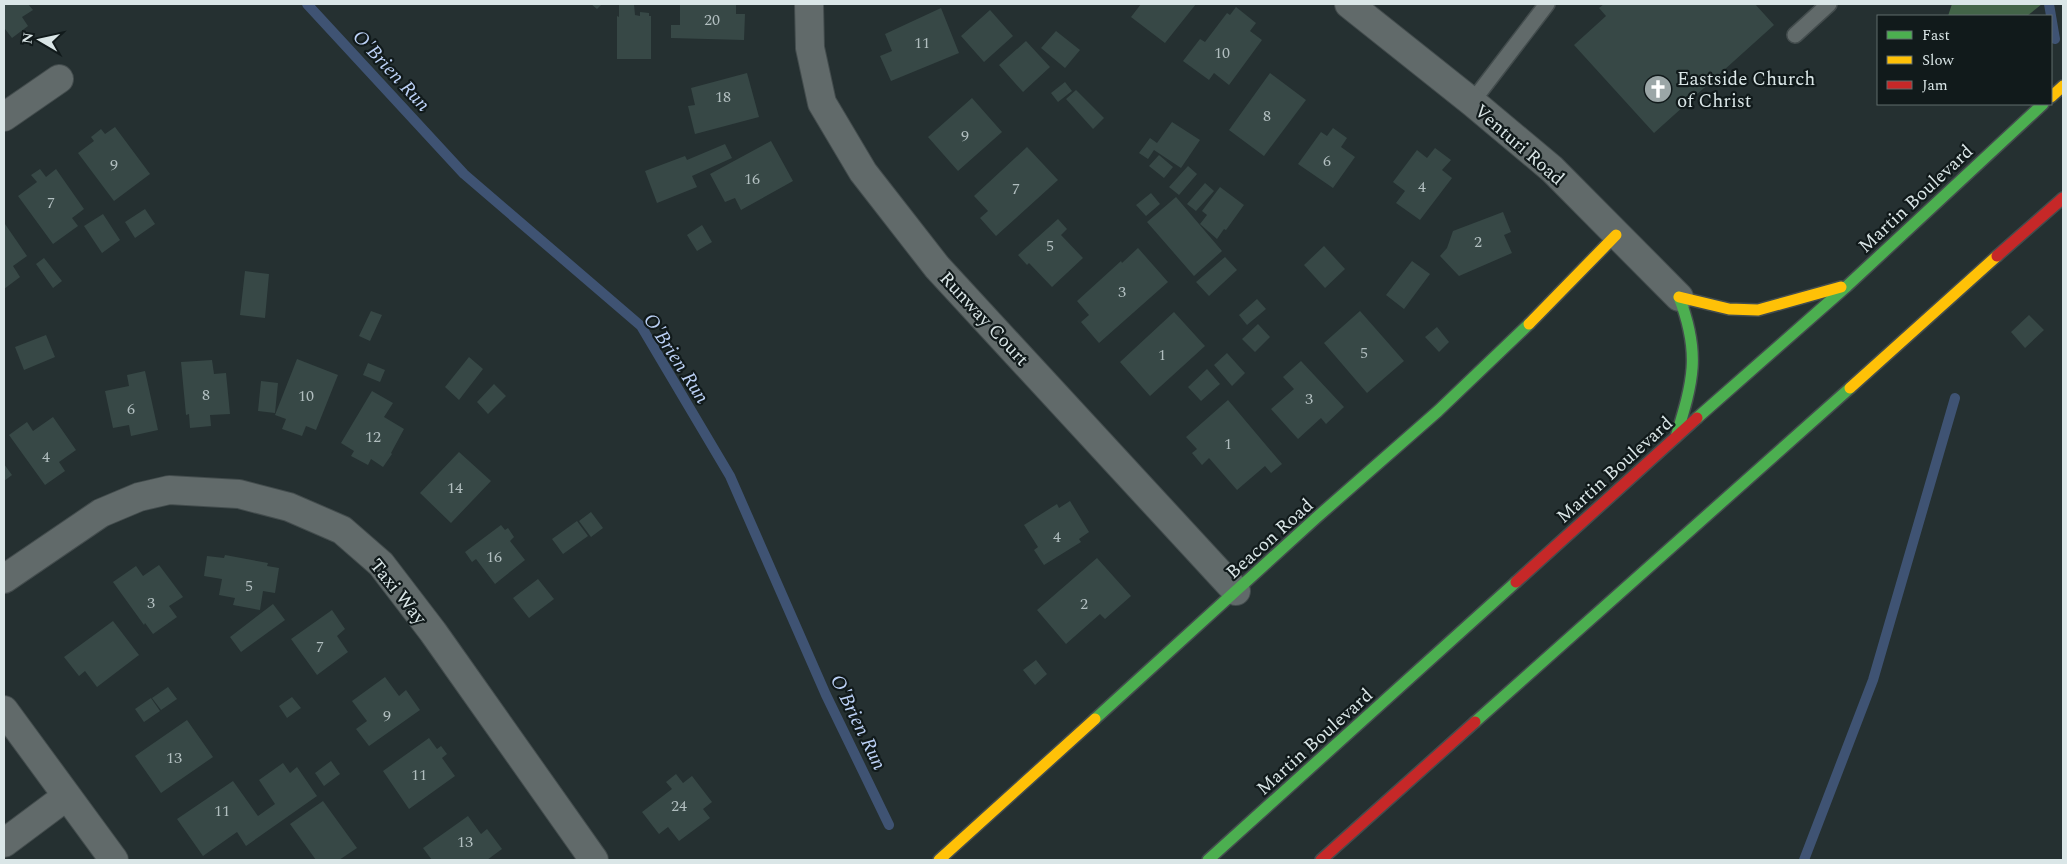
<svg xmlns="http://www.w3.org/2000/svg" width="2067" height="864" font-family="Spectral,serif">
<style>
.forest{fill:#436448}
.lines{fill:none;stroke-linecap:round;stroke-linejoin:round}
.stream{stroke:#3f5373;stroke-width:10}
.building{fill:#374846}
.lane-casing{stroke:#434c4d;stroke-width:18}
.street-casing{stroke:#434c4d;stroke-width:30}
.fast-casing{stroke:#434c4d;stroke-width:14}
.slow-casing{stroke:#434c4d;stroke-width:14}
.jam-casing{stroke:#434c4d;stroke-width:14}
.lane{stroke:#616a6a;stroke-width:15}
.street{stroke:#616a6a;stroke-width:28}
.fast{stroke:#4caf50;stroke-width:11}
.slow{stroke:#ffc107;stroke-width:11}
.jam{stroke:#c62828;stroke-width:11}
.labels{text-anchor:middle;stroke-width:4.5;stroke-linejoin:round;paint-order:stroke}
.number-label{font-size:16px;fill:#b1bebf}
.poi-label{font-size:19px;fill:#dae6e7;stroke:#111a1b;text-anchor:start}
.street-label{font-size:19px;fill:#dae6e7;stroke:#111a1b}
.water-label{font-size:20px;font-style:italic;fill:#bcd1f6;stroke:#111a1b}
</style>
<rect width="100%" height="100%" fill="#253031"/>
<!-- forest -->
<path class="forest" d="M1952,4H2042L2027,16H1948Z"/>
<g class="lines">
<!-- stream -->
<path class="stream" d="M307,4L464,174L641,326L730,476L826,695L889,825
M2049,4L2055,39
M1804,860L1873,680L1955,398"/>
</g>
<!-- building -->
<path class="building" d="M4,4H28L33,10L22,17L28,26L12,38L5,29L4,30Z
M591,4H602L597,9Z
M619,4H634L635,15L640,16V12L649,13V16H651V59H617V16L619,17Z
M680,4H736V14H745L744,40L671,38V25H680Z
M1141,4H1196L1165,43L1131,17Z
M1604,4H1755L1774,25L1654,133L1574,45L1606,16L1599,8Z
M1236,7L1256,23L1250,31L1262,40L1229,85L1214,73L1209,80L1183,61L1200,39L1205,42L1227,13L1230,15Z
M941,8L959,53L891,81L880,56L892,51L885,34Z
M990,10L1013,36L984,62L961,36Z
M1056,31L1080,50L1065,68L1041,48Z
M1026,41L1050,67L1023,92L999,65Z
M747,73L759,117L695,134L688,106L695,105L691,88Z
M1270,73L1306,100L1264,156L1229,130Z
M1065,82L1072,91L1058,102L1051,93Z
M1076,90L1104,118L1093,129L1066,99Z
M972,98L1002,132L958,171L928,137Z
M1172,122L1200,140L1181,168L1154,150L1148,159L1139,153L1150,138L1157,143Z
M115,127L150,174L114,201L78,153L94,141L91,137L101,129L105,134Z
M1333,128L1347,138L1341,147L1355,157L1333,188L1298,164L1321,132L1327,136Z
M771,141L793,181L741,210L735,198L725,202L710,174Z
M725,144L732,158L692,176L697,187L657,203L645,171L685,156L687,160Z
M1027,147L1058,180L996,236L980,218L988,211L974,196Z
M1435,148L1451,160L1442,170L1452,178L1420,220L1396,203L1405,191L1393,182L1417,150L1427,158Z
M1159,155L1173,167L1164,178L1149,166Z
M1188,166L1197,174L1179,195L1169,187Z
M40,169L46,177L56,169L84,209L72,218L78,226L53,244L18,196L37,182L31,175Z
M1205,183L1214,191L1196,211L1187,204Z
M1220,187L1244,205L1226,230L1224,229L1217,239L1200,224L1207,215L1202,211Z
M1151,193L1160,204L1146,216L1136,205Z
M1176,197L1222,251L1194,276L1147,222Z
M145,209L155,224L135,238L125,222Z
M1503,212L1511,232L1504,235L1512,253L1459,276L1440,256L1447,248L1453,231Z
M103,214L120,240L102,253L84,226Z
M1058,219L1067,229L1061,235L1083,258L1052,287L1029,263L1027,265L1018,255Z
M5,224L27,256L13,266L20,277L4,289Z
M702,225L712,242L697,251L687,235Z
M1324,246L1345,269L1325,288L1304,265Z
M1138,248L1168,282L1099,343L1081,322L1089,315L1077,301L1121,261L1122,263Z
M1225,257L1237,270L1209,296L1196,282Z
M44,258L62,281L53,288L36,264Z
M1412,261L1430,274L1404,309L1386,295Z
M245,271L269,274L265,318L240,315Z
M1257,299L1266,309L1247,325L1239,315Z
M371,311L382,315L370,341L359,336Z
M1360,311L1404,361L1367,393L1324,343Z
M1174,312L1205,346L1150,396L1120,362Z
M2029,315L2044,330L2025,348L2011,332Z
M1258,324L1270,337L1255,352L1242,339Z
M1437,327L1449,342L1439,352L1425,337Z
M46,335L55,357L24,370L15,347Z
M1227,353L1245,373L1232,386L1214,365Z
M469,357L483,369L459,400L445,387Z
M297,359L338,375L316,430L306,426L302,436L282,429L286,419L275,415Z
M212,360L214,374L226,373L230,414L210,415L211,426L190,428L189,414L186,415L181,362Z
M1301,361L1344,407L1326,424L1321,418L1298,439L1271,409L1294,389L1283,377Z
M368,363L385,370L380,382L363,375Z
M1207,369L1220,384L1201,401L1188,387Z
M145,371L158,430L131,436L129,425L113,428L105,391L129,386L127,375Z
M261,381L278,383L275,413L258,411Z
M494,384L506,396L488,414L477,402Z
M372,391L393,403L384,417L404,429L391,453L392,454L383,467L371,459L368,465L351,456L354,451L341,443Z
M1228,400L1282,464L1271,473L1265,466L1237,490L1209,458L1202,465L1192,453L1197,449L1186,437Z
M53,417L76,450L59,462L65,471L45,485L9,435L27,422L33,431Z
M459,452L491,481L451,523L420,493Z
M4,464L12,475L4,481Z
M1070,501L1089,532L1079,539L1081,542L1044,565L1034,550L1038,547L1024,525L1057,504L1059,508Z
M591,512L603,528L591,537L579,521Z
M577,521L588,536L563,554L552,539Z
M501,525L505,530L508,528L514,537L510,541L525,560L495,584L476,559L472,562L465,552Z
M225,555L268,563L267,566L279,568L275,593L263,591L260,610L233,605L235,598L219,595L222,579L204,576L207,556L224,558Z
M1097,558L1131,596L1105,619L1100,614L1066,644L1037,610Z
M159,565L183,597L169,606L177,617L153,634L145,623L144,625L113,582L136,566L143,576Z
M538,579L554,599L529,618L513,598Z
M273,604L285,620L241,652L230,637Z
M332,610L345,629L337,636L348,652L317,675L291,639Z
M113,621L139,655L97,687L85,671L79,676L64,657Z
M1036,660L1047,674L1035,685L1023,670Z
M385,677L399,696L406,690L420,710L369,746L356,729L367,721L352,701Z
M168,687L177,699L161,710L152,698Z
M292,697L301,708L287,718L279,706Z
M151,698L160,711L144,722L135,709Z
M187,720L213,757L161,793L135,756Z
M429,738L437,749L441,746L447,754L442,758L455,776L409,809L383,771Z
M331,761L340,774L324,786L315,773Z
M283,763L290,773L297,767L317,796L246,846L237,832L203,856L177,819L233,781L258,816L275,804L259,780Z
M676,774L683,783L692,776L712,802L703,809L710,818L679,841L668,827L659,834L642,812L672,789L666,782Z
M323,801L357,848L339,860H316L290,824Z
M468,816L481,834L487,829L502,849L487,860H432L423,848Z"/>
<g class="lines">
<defs>
<path id="lane" d="M1795,35L1829,4
M1472,102L1547,4"/>
<path id="street" d="M809,4L810,48L822,103L863,172L937,267L1236,591
M1349,4L1472,102L1552,169L1679,297
M4,117L59,79
M4,579L101,513L139,497L169,490L239,494L289,507L342,530L381,564L433,632L594,860
M4,710L114,860
M4,843L67,796"/>
<path id="fast" d="M1697,418L1847,286L2043,104
M1676,437C1693,381 1701,354 1679,297
M1095,719L1316,518L1438,411L1529,324
M1475,722L1850,388
M1208,860L1516,582"/>
<path id="slow" d="M2051,97L2063,86
M1679,297L1729,309L1758,310L1841,287
M1529,324L1616,235
M1850,388L1997,256
M939,860L1095,719"/>
<path id="jam" d="M1997,256L2063,198
M1516,582L1697,418
M1321,860L1475,722"/>
</defs>
<!-- lane casing -->
<use href="#lane" class="lane-casing"/>
<!-- street casing -->
<use href="#street" class="street-casing"/>
<!-- fast casing -->
<use href="#fast" class="fast-casing"/>
<!-- slow casing -->
<use href="#slow" class="slow-casing"/>
<!-- jam casing -->
<use href="#jam" class="jam-casing"/>
<!-- lane -->
<use href="#lane" class="lane"/>
<!-- street -->
<use href="#street" class="street"/>
<!-- fast -->
<use href="#fast" class="fast"/>
<!-- slow -->
<use href="#slow" class="slow"/>
<!-- jam -->
<use href="#jam" class="jam"/>
</g>
<!-- icons -->
<defs>
<symbol id="church-disc" viewBox="-11 -11 22 22"><circle r="9.5" fill="#9ba6a7" stroke="#111a1b"/><path d="M-1.2-6h2.4v3.5h3.3v2.4h-3.3V6h-2.4V-.1h-3.3v-2.4h3.3Z" fill="#fff"/></symbol>
</defs>
<g fill-rule="evenodd">
<use href="#church-disc" x="1642" y="73" width="32" height="32"/>
</g>
<g class="labels">
<!-- number labels -->
<g class="number-label">
<text x="712" y="25">20</text>
<text x="922" y="48">11</text>
<text x="1222" y="58">10</text>
<text x="723" y="102">18</text>
<text x="1267" y="121">8</text>
<text x="965" y="141">9</text>
<text x="1327" y="166">6</text>
<text x="114" y="170">9</text>
<text x="752" y="184">16</text>
<text x="1422" y="192">4</text>
<text x="1016" y="194">7</text>
<text x="51" y="208">7</text>
<text x="1478" y="247">2</text>
<text x="1050" y="251">5</text>
<text x="1122" y="297">3</text>
<text x="1364" y="358">5</text>
<text x="1162" y="360">1</text>
<text x="206" y="400">8</text>
<text x="306" y="401">10</text>
<text x="1309" y="404">3</text>
<text x="131" y="414">6</text>
<text x="373" y="442">12</text>
<text x="1228" y="449">1</text>
<text x="46" y="462">4</text>
<text x="455" y="493">14</text>
<text x="1057" y="542">4</text>
<text x="494" y="562">16</text>
<text x="249" y="591">5</text>
<text x="151" y="608">3</text>
<text x="1084" y="609">2</text>
<text x="320" y="652">7</text>
<text x="387" y="721">9</text>
<text x="174" y="763">13</text>
<text x="419" y="780">11</text>
<text x="679" y="811">24</text>
<text x="222" y="816">11</text>
<text x="465" y="847">13</text>
</g>
<!-- poi labels -->
<g class="poi-label">
<text x="1677" y="85">Eastside Church<tspan x="1677" dy="22">of Christ</tspan></text>
</g>
<!-- street labels -->
<g class="street-label">
<text transform="translate(1520 144) rotate(41)" y="7">Venturi Road</text>
<text transform="translate(1915 198) rotate(-43)" y="7">Martin Boulevard</text>
<text transform="translate(985 318) rotate(47)" y="7">Runway Court</text>
<text transform="translate(1614 469) rotate(-42)" y="7">Martin Boulevard</text>
<text transform="translate(1269 538) rotate(-42)" y="7">Beacon Road</text>
<text transform="translate(399 591) rotate(51)" y="7">Taxi Way</text>
<text transform="translate(1314 741) rotate(-42)" y="7">Martin Boulevard</text>
</g>
<!-- water labels -->
<g class="water-label">
<text transform="translate(392 70) rotate(47)" y="7">O'Brien Run</text>
<text transform="translate(677 358) rotate(57)" y="7">O'Brien Run</text>
<text transform="translate(859 722) rotate(64)" y="7">O'Brien Run</text>
</g>
</g>
<!-- border -->
<rect width="2067" height="864" fill="none" stroke="#dae6e7" stroke-width="10"/>
<!-- legend -->
<rect x="1877" y="15" width="175" height="90" fill="#111a1b" stroke="#616c6d"/>
<rect x="1887" y="31" width="25" height="8" fill="#4caf50" stroke="#616c6d"/>
<text x="1922" y="40" font-size="15" fill="#dae6e7">Fast</text>
<rect x="1887" y="56" width="25" height="8" fill="#ffc107" stroke="#616c6d"/>
<text x="1922" y="65" font-size="15" fill="#dae6e7">Slow</text>
<rect x="1887" y="81" width="25" height="8" fill="#c62828" stroke="#616c6d"/>
<text x="1922" y="90" font-size="15" fill="#dae6e7">Jam</text>
<!-- north arrow -->
<g transform="translate(40 40) rotate(279)" stroke="#111a1b" stroke-width="4" paint-order="stroke">
<path d="M0-4L9 19L0 12L-9 19Z" fill="#dae6e7"/>
<text y="-8" font-size="14" font-weight="bold" text-anchor="middle" fill="#dae6e7">N</text>
</g>
</svg>
